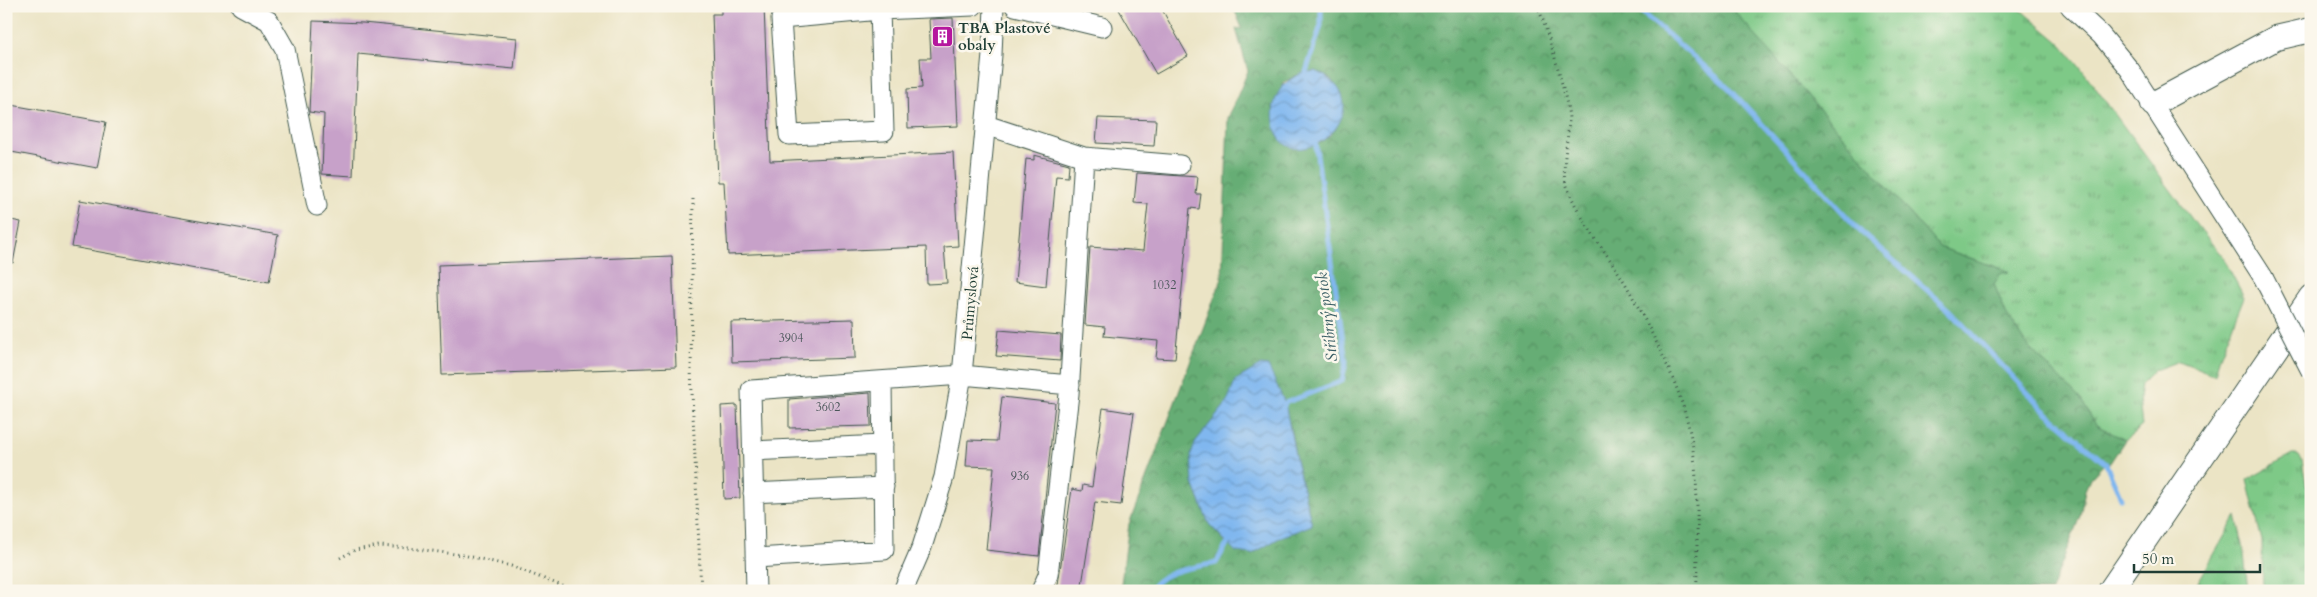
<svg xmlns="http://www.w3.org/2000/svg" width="2317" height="597" font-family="Cardo,serif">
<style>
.grass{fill:url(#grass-tufts);stroke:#4e835e}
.forest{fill:url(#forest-crowns);stroke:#427554;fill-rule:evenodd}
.water{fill:url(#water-waves);stroke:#507a92}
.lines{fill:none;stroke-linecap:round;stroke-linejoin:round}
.stream{stroke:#80b7ef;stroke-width:5}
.building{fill:#c7a1c9}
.minor-casing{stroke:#3e564a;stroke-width:21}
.major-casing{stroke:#3e564a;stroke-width:26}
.path{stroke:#3e564a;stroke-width:3;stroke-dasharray:1 4;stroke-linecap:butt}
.minor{stroke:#fff;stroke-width:19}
.major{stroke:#fff;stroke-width:24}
.minor-bridge-casing{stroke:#3e564a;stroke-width:21;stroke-linecap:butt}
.minor-bridge{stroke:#fff;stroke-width:19}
.labels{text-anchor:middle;stroke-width:5;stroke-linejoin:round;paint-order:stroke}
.number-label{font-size:12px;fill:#495659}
.poi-label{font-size:15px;font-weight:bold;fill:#1f3d34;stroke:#fbf7ec;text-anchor:start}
.street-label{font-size:15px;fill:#1f3d34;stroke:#fbf7ec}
.water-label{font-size:16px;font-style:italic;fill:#375c63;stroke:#fbf7ec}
</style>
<defs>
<pattern id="grass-tufts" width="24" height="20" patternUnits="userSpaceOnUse" patternTransform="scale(1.25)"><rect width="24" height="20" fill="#7ec987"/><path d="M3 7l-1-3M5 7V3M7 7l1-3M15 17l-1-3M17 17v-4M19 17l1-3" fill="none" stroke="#67a46f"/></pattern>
<pattern id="forest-crowns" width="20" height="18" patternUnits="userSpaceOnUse" patternTransform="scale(1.25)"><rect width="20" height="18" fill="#66ad74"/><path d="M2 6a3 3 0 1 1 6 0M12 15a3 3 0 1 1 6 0" fill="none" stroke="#538e60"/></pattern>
<pattern id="water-waves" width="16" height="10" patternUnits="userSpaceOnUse" patternTransform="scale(1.25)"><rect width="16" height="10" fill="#80b7ef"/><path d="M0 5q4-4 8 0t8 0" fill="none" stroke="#6896c2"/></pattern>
</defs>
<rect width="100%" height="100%" fill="#fbf7ec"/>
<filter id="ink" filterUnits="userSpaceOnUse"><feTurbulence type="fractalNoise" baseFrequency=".02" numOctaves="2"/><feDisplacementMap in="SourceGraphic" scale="10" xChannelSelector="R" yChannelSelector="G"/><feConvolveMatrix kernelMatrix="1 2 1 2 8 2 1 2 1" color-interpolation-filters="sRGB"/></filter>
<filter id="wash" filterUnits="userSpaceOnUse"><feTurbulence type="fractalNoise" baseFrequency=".0096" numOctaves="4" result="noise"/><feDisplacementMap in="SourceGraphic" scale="20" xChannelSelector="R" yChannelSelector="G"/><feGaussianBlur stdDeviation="1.12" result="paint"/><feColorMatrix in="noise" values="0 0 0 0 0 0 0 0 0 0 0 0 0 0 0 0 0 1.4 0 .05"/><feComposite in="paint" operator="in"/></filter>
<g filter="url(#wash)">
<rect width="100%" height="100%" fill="#ebe4c5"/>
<!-- grass -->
<path class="grass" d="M1733,6H2016L2060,43L2078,64L2197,226L2223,257L2244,297L2219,359L2215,375L2179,361L2155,370L2141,384L2139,399L2142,426L2125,440L2096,425L2081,400L2024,342L2006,314L1994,284L1999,274L2008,271L1939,247L1736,13Z
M2292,455H2298L2302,460L2311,515V591H2263L2262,541L2247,480Z
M2236,516L2243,545L2248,591H2193Z"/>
<!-- forest -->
<path class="forest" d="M1233,6H1733L1736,13L1939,247L2009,272L2000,274L1994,284L2006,314L2024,342L2081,400L2096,425L2125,440L2110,463H2105L2090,479L2085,490L2080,516L2051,591H1120L1129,524L1222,278L1228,118L1248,71L1236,29L1242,28ZM1316,71L1331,79L1342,95L1332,134L1316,146L1281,138C1268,120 1278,103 1284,82L1295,76ZM1226,404L1290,425L1296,460L1312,525L1281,537L1252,554L1227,544L1209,524L1193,483L1196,441Z"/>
<!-- water -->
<path class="water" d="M1316,71C1394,108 1285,190 1274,123C1269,93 1288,73 1316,71Z
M1261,365L1268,366L1285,403L1296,460L1312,525L1281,537L1252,554L1236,552L1209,524L1193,483L1191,455L1196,441L1226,404L1236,380Z"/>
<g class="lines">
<!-- stream -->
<path class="stream" d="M1635,6L1728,87L1860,231L1951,311L2042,408L2106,464L2121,498
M1306,78V72L1321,25V6
M1283,408L1285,403L1342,381L1346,362L1315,141
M1150,591C1162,569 1194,568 1216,563L1230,539"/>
</g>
<g id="blocks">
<!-- building -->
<path class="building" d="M721,6H764L770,161L953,152L958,246L944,247L947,283L927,284L926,247L728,255L724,182H718L712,14H721Z
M1117,6H1160L1188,56L1156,74Z
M953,18L958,126L908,128L907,89L922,88L920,58H931L929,19Z
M313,21L363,23L517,38L514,69L358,54L353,176L322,174L324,114L309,112Z
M6,104L106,122L97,168L6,151Z
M1098,118L1156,120L1154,146L1096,143Z
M1034,155L1069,164L1068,177L1056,176L1046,286L1015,282L1026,159L1034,160Z
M1137,173L1198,177L1196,194H1201L1199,209L1190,208L1175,359L1156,358L1158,341L1104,336L1105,327L1085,325L1090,247L1143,251L1148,204L1134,203Z
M80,200L278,235L269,282L72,247Z
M6,219L21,222L13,263L6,262Z
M672,256L676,367L442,375L438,265Z
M854,319L855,358L732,362L731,322Z
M999,330L1061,335L1060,361L996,356Z
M870,393L871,426L789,428V399Z
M1002,397L1055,403L1039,556L986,550L994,467L966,466L968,440L997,441Z
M737,405L740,498L724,499L721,406Z
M1103,408L1134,413L1121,505L1095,502L1081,591H1057L1072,489L1082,491L1083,485L1092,487Z"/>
</g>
</g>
<g filter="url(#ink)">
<use href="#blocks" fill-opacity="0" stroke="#3e564a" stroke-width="1"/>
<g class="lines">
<defs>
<path id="minor" d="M241,6L269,21L285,49L317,206
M1015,6L1102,27
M2070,6L2101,35L2130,70L2263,277
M880,10L884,131L789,135L781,19L880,10L973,6
M986,125L1084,157L1180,165
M752,451L883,445
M753,493L884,487
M755,558L884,550L882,381
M756,591L751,390L962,375L1070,385
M903,591L922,547L944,477L962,375L992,55L994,6
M1041,591L1048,575L1069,394L1084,157"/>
<path id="major" d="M2153,104L2276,38L2311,30
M2110,591L2311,297"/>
</defs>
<!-- minor casing -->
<use href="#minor" class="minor-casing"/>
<!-- major casing -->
<use href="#major" class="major-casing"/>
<!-- path -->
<path class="path" d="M1537,6C1545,20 1569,103 1569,119C1569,136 1561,166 1566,183C1579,222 1609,254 1629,290C1655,339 1683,389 1692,443C1700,491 1696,542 1697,591
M693,199L691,370L701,591
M340,558L355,550L379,546L408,548L463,555L511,566L575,591"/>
<!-- minor -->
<use href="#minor" class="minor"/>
<!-- major -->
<use href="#major" class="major"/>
<defs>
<path id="minor-bridge" d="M2263,277L2311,371"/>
</defs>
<!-- minor-bridge casing -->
<use href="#minor-bridge" class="minor-bridge-casing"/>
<!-- minor-bridge -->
<use href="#minor-bridge" class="minor-bridge"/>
</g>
</g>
<!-- icons -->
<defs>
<symbol id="building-square" viewBox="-11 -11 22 22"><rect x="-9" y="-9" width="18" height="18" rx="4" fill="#b5179e" stroke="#fbf7ec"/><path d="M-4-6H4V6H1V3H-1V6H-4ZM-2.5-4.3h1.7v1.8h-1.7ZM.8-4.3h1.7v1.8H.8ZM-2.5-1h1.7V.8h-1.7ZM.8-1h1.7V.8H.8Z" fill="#fff"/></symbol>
</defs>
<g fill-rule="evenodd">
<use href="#building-square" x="930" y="24" width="25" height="25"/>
</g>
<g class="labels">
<!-- number labels -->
<g class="number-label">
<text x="1164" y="289">1032</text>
<text x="791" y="342">3904</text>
<text x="828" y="411">3602</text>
<text x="1020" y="480">936</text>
</g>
<!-- poi labels -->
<g class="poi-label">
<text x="958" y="33">TBA Plastové<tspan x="958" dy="17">obaly</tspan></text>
</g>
<!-- street labels -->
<g class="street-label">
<text transform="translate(970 303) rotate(-85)" y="5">Průmyslová</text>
</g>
<!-- water labels -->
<g class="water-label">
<text transform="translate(1326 317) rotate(-97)" y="6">Stříbrný potok</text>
</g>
</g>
<!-- margin -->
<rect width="2317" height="597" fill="none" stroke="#fbf7ec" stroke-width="25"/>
<!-- scale -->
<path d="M2134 564v8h126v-8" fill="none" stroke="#1f3d34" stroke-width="2.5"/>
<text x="2142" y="564" font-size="15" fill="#1f3d34" stroke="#fbf7ec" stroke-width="4" paint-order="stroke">50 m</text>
</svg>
